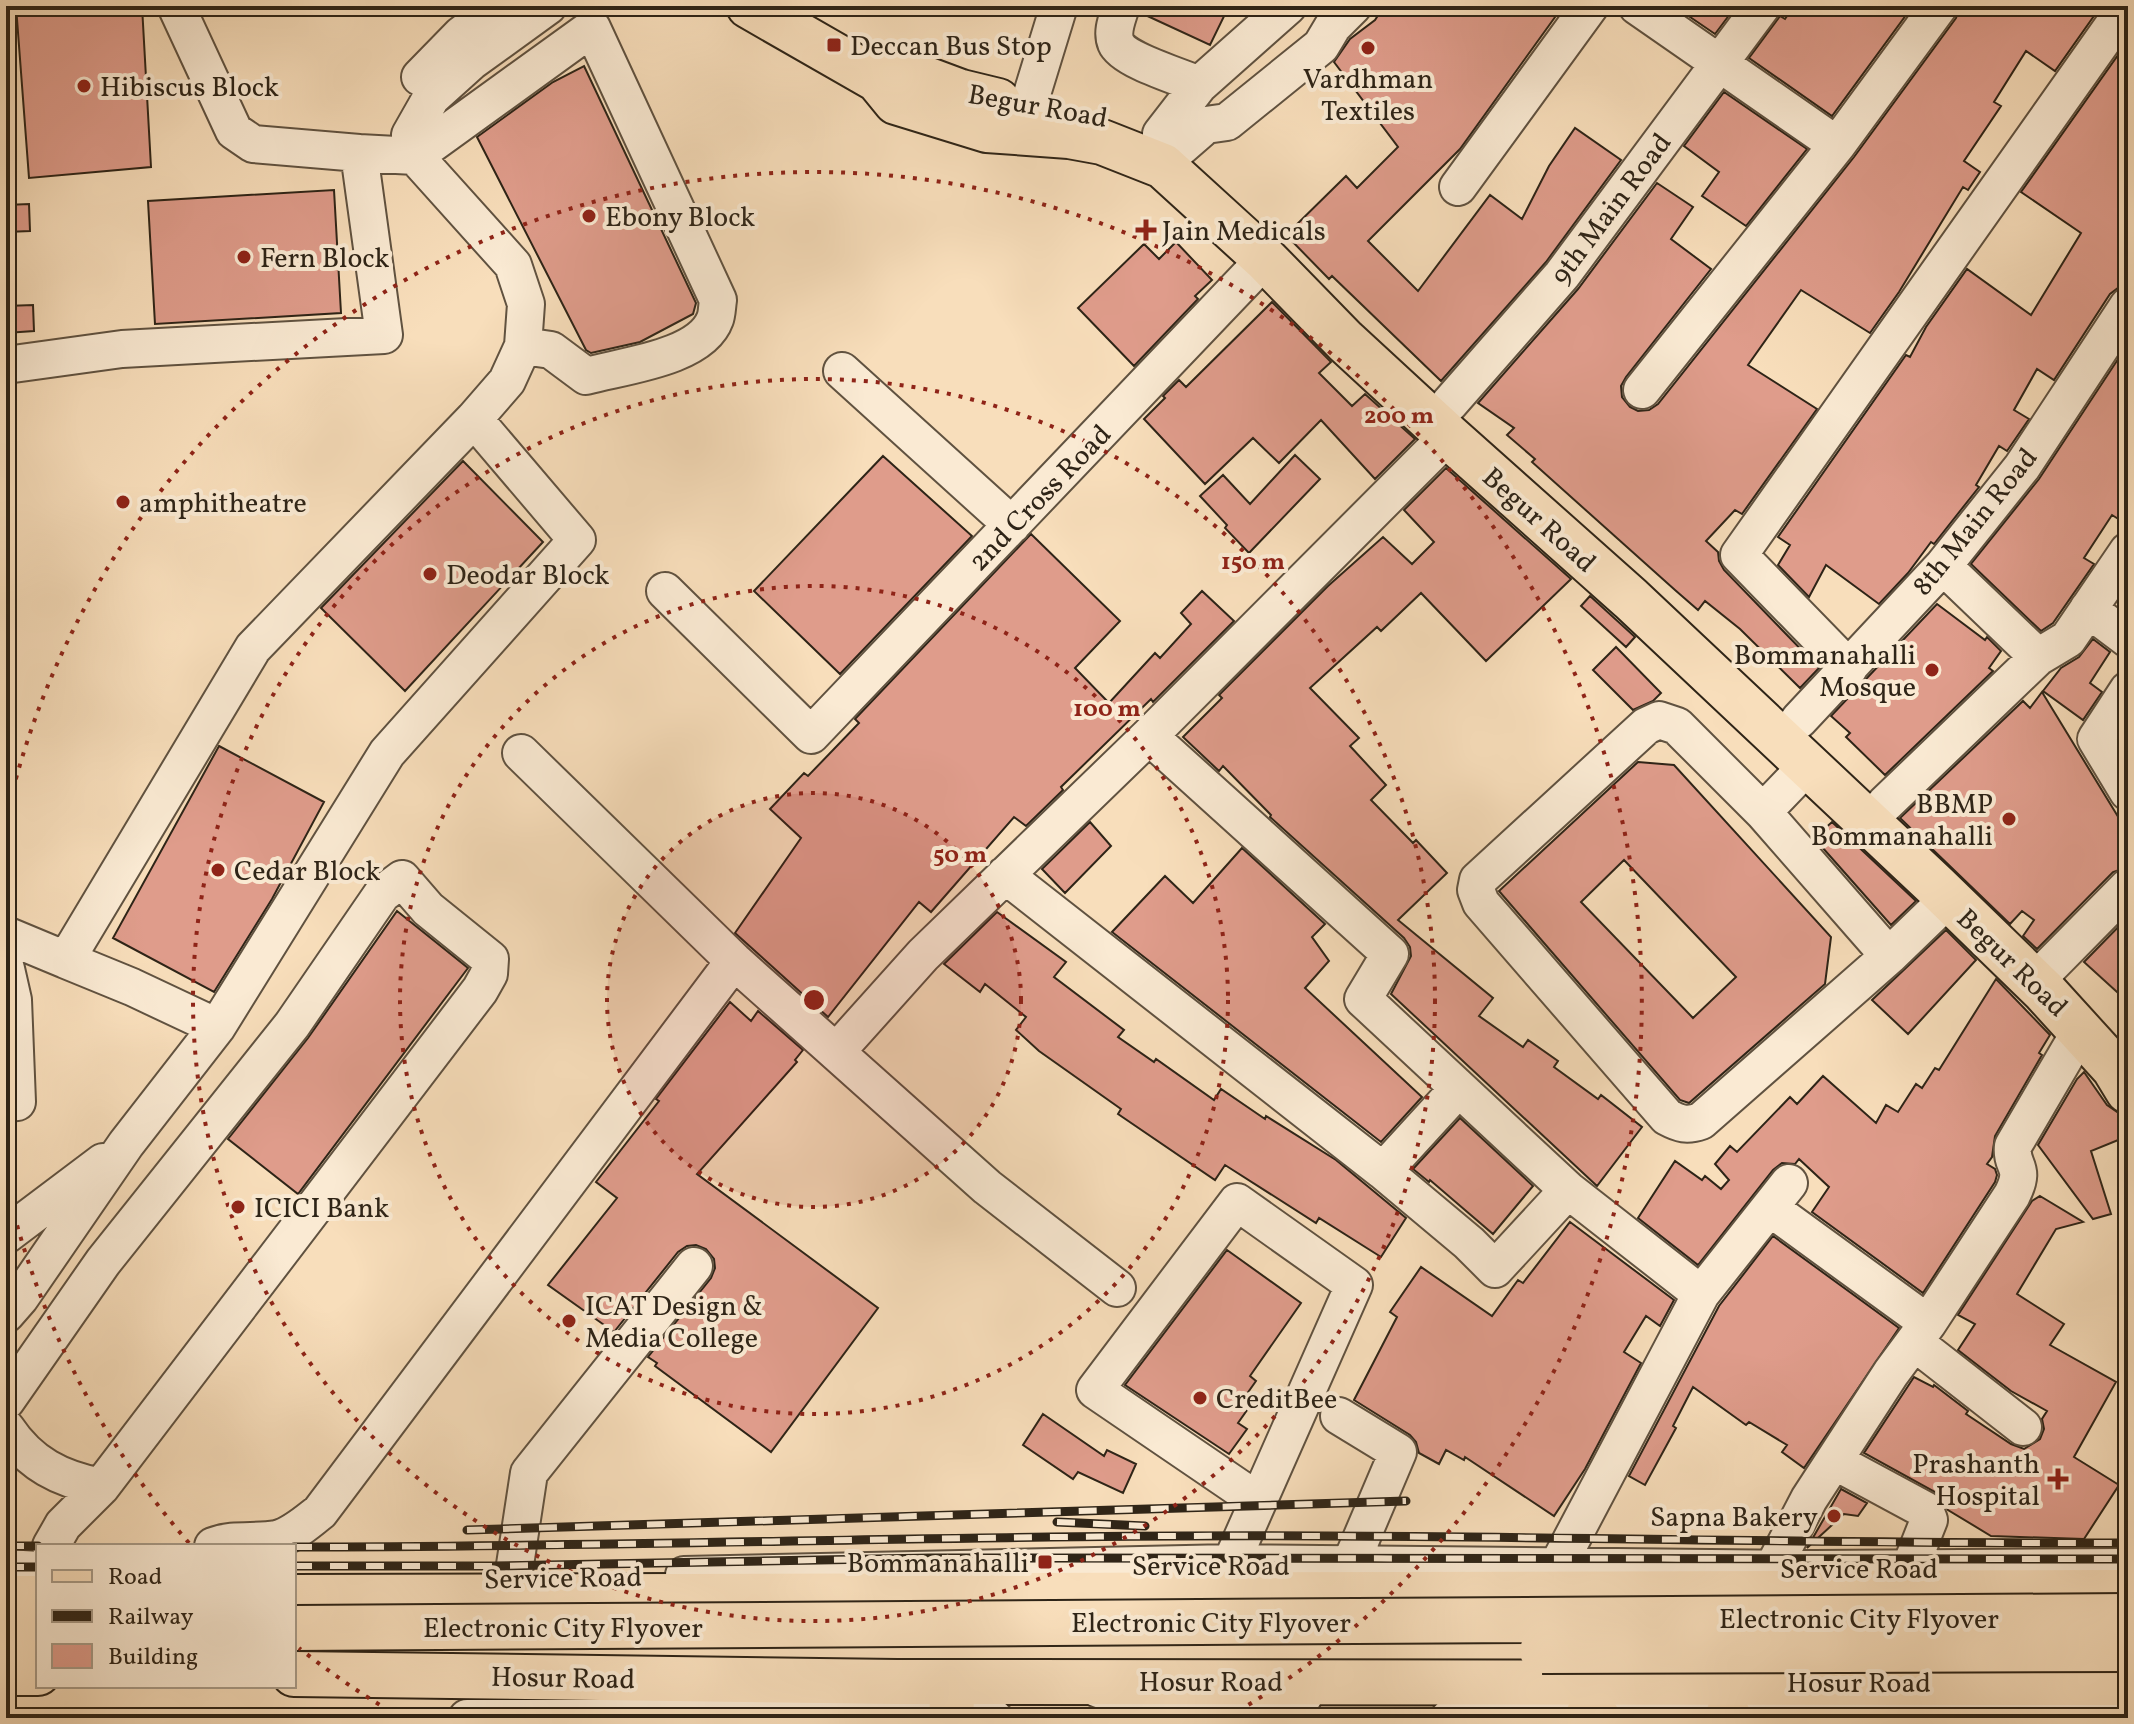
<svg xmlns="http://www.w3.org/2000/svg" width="2134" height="1724" font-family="Vollkorn,serif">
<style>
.building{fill:#df9c8b;stroke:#2e2417;stroke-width:2;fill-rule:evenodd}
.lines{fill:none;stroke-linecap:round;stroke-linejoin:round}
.minor-casing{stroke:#605240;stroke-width:40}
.major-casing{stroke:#2e2417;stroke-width:48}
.highway-casing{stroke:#2e2417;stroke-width:48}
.minor{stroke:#faead3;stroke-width:36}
.major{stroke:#f8debb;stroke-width:44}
.highway{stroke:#f8debb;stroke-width:44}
.rail-casing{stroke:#2e2417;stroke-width:9}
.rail{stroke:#faead3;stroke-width:6;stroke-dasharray:18;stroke-linecap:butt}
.highway-bridge-casing{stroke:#2e2417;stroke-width:48;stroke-linecap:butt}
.highway-bridge{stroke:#f8debb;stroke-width:44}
.ring{fill:none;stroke:#8f2418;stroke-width:4;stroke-dasharray:4 8}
.poi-dot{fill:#8f2418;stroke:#faead3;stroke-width:3}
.labels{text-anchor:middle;stroke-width:8;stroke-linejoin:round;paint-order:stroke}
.poi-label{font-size:28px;fill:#2e2417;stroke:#faead3;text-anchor:start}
.street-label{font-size:28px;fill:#2e2417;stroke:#faead3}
.centre{fill:#8f2418;stroke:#faead3;stroke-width:4}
.ring-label{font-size:24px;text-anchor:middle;font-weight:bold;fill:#8f2418;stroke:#faead3;stroke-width:8;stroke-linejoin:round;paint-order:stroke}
</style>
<rect width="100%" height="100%" fill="#f8debb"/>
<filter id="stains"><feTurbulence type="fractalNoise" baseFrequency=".0025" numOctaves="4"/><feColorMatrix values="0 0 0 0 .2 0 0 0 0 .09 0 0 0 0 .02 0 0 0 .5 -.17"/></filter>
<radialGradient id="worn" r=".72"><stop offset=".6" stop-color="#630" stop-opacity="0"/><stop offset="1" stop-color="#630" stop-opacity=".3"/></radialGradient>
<!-- building -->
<path class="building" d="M16,6H142L151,167L29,178Z
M1141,6H1229L1210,45L1141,13Z
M1384,6H1563L1460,149L1368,241L1418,291L1490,195L1522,219L1549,166L1575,128L1621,160L1546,262L1441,381L1332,276L1329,279L1286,235L1346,176L1357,188L1398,147L1334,62L1350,39L1375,20Z
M1674,6H1736L1715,34Z
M1794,6H1901L1909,11L1832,116L1749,58L1780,16L1785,19Z
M1960,6H2101L2055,71L2026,51L1994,102L2001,106L1964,161L1980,172L1968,190L1963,187L1899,292L1870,333L1801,290L1748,365L1817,409L1742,514L1735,510L1706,541L1718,552L1719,561L1724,570L1819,668L1800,688L1740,629L1705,601L1698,610L1675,590L1532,462L1535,459L1507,435L1514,428L1478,403L1578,289L1657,183L1693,207L1671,239L1711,269L1626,377L1621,386L1622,397L1630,407L1638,411L1649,410L1658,404L1854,157L1956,18Z
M2128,41V285L2118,288L2110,294L2054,380L2037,369L2014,410L2029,419L2007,451L1999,446L1976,485L1979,487L1934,544L1931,542L1908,573L1879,604L1826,565L1809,597L1778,565L1790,545L1778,537L1906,355L1910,357L1926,327L1967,269L2031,315L2081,233L2021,192Z
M584,66L696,303L693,314L640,342L591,353L586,350L477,137L553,82Z
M1724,92L1807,149L1746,226L1702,196L1719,172L1684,146Z
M334,190L341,313L155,324L148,201Z
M29,204L30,231L6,232V205Z
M1176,242L1212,280L1195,296L1198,299L1134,366L1078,308L1144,244L1159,259Z
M1272,302L1331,362L1319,373L1352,406L1365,394L1415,439L1375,479L1321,420L1279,463L1253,438L1205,484L1144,419L1165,398L1163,396L1179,380L1186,387Z
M33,305L34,331L6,333V306Z
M2128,344V525L2112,515L2084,558L2094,564L2053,623L2041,631L1971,564L2039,479Z
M1295,455L1320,479L1249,553L1225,528L1227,525L1200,496L1223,475L1250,504Z
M883,456L972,536L840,674L754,591Z
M463,461L543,542L405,691L321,608Z
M1446,468L1571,579L1486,661L1421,593L1381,631L1377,627L1310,688L1359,738L1350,746L1386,785L1371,800L1413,843L1416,840L1447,873L1398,920L1493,998L1479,1016L1523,1047L1528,1040L1558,1061L1554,1067L1598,1099L1601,1095L1642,1127L1597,1186L1391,994L1411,956L1410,947L1404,938L1270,817L1271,815L1223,766L1219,771L1183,737L1222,698L1219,695L1328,586L1383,537L1412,564L1434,542L1404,510Z
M1031,534L1120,621L1075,668L1109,703L1155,653L1160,658L1191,624L1181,613L1202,591L1234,621L1153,702L1151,699L1061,787L1063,790L1026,826L1014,817L931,912L919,902L828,1017L735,933L801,838L770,809L804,773L808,776L859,723L855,719Z
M1590,596L1635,637L1626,647L1581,606Z
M1937,604L1985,640L1987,637L2001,651L1989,668L1993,671L1885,775L1846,737L1850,733L1831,716Z
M2093,639L2110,652L2090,683L2102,692L2083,720L2043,691L2061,668L2079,657Z
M1616,647L1661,693L1653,701L1633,710L1593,670Z
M2042,692L2128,833V867L2113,872L2037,949L2023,936L2034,920L2022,911L2010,924L1900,818L2023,701L2030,708Z
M219,746L324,802L272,899L214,992L113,938Z
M1638,762L1674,765L1831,937L1825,984L1689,1103L1680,1100L1499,891ZM1624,860L1736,977L1693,1018L1581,902Z
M1090,822L1111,846L1065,893L1042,869Z
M1832,822L1916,901L1891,925L1814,838Z
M1242,848L1325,924L1312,937L1329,961L1305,988L1422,1097L1381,1142L1112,932L1165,876L1193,903Z
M397,911L468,968L298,1194L228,1139L308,1038Z
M997,912L1066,962L1054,977L1124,1030L1118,1037L1154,1062L1156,1059L1214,1100L1221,1089L1265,1119L1266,1116L1336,1160L1406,1218L1381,1257L1319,1218L1316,1223L1225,1165L1215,1180L1118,1114L1121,1109L1039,1051L1016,1030L1026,1017L985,984L980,992L944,964Z
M2128,917V1002L2084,962Z
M1946,930L1976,960L1908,1034L1872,1000Z
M1996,979L2050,1035L2039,1053L2042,1055L1995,1136L1992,1157L1987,1164L1995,1169L1997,1175L1995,1182L1923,1293L1812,1212L1829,1187L1799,1159L1795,1164L1782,1163L1773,1170L1698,1265L1638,1218L1675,1161L1702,1180L1705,1176L1721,1189L1729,1180L1715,1164L1730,1146L1737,1152L1790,1097L1797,1104L1823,1076L1876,1123L1886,1105L1898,1112L1916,1084L1922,1088L1935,1068L1939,1070Z
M730,1002L751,1021L758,1011L803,1050L795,1060L797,1062L697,1174L878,1308L771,1452L655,1366L657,1363L648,1357L711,1278L715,1268L714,1259L706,1249L696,1245L687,1246L678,1252L614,1332L548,1285L617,1198L596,1182L659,1101L656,1099Z
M2084,1072L2107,1105L2120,1114L2128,1125V1136L2091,1151L2111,1214L2093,1219L2038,1145L2077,1079Z
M1460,1118L1533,1186L1493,1234L1430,1180L1429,1182L1413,1169Z
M2040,1196L2083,1222L2056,1229L2017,1294L2064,1324L2050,1345L2116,1382L2074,1457L2119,1485L2084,1539L1991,1536L1948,1510L1935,1492L1864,1453L1914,1377L1933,1387L1934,1385L1968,1411L1966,1414L2011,1444L2024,1449L2040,1439L2044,1429L2042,1419L2047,1411L2011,1391L1958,1350L1975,1324L1958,1315L2032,1201Z
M1570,1222L1674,1300L1660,1326L1646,1316L1624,1352L1641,1363L1585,1469L1554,1516L1465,1457L1464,1460L1446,1450L1439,1464L1419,1453L1416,1442L1410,1435L1354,1400L1397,1317L1390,1312L1421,1267L1492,1316L1518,1280L1523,1283Z
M1773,1236L1899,1328L1804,1468L1782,1452L1787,1445L1749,1422L1746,1425L1693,1387L1673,1426L1676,1428L1645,1485L1629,1476L1719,1306Z
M1227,1250L1301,1303L1250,1376L1256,1381L1244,1398L1252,1403L1238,1423L1247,1429L1229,1454L1125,1385Z
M1043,1414L1104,1456L1107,1450L1136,1464L1123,1493L1078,1472L1073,1479L1023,1445Z
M1841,1489L1867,1503L1858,1516L1844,1514L1807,1548Z"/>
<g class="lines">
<defs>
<path id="minor" d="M176,6L234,131L253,144L359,153
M1121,6C1118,17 1111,31 1116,43C1123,60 1181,77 1199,85
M1637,6L1837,145
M420,77L461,35L500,6
M1028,107L1059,6
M1161,134L1199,85L1288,6
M410,135L431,98L472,61L548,6
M1160,165L1206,125L1227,122L1321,46L1333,26L1353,6
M1458,187L1590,6
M6,365L122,349L384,335L359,153L415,156L592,28L718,300C717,306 717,314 715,319C701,358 622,366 586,376L551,350L523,346L526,304L513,265L415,156
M842,371L1012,525
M1642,390L1837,145L1939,6
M1449,404L1562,275L1762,6
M1943,566L2038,657
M665,591L811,735L1265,259
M2088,609L2128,639
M1849,668L1739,555L2127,6
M2128,690L2096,739L2128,792
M1799,720L1943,566L2022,467L2128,306
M1149,736L1390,954L1363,999L1568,1190L1701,1294
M521,753L734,961L987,1187L1117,1288
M1809,764L1763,812L1889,956
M1885,804L2038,657L2068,639L2128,551
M1763,812L1677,726L1659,720L1646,726L1478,880L1476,890L1481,903L1667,1117C1680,1124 1687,1126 1701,1121L1889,956L1948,899
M1005,875L1383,1171L1469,1243L1495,1269L1568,1190
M6,935L66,960
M2049,967L2128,887
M6,969L13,1000L17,1102L6,1103
M217,1027L132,987L66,960L253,648L474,419L507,381L523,346
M836,1052L923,955L1149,736L1448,436
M1383,1171L1458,1089
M1770,1208L1928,1323
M6,1235L103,1162
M6,1314L20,1298L126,1144L217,1027L387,753L577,540L474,419
M1914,1342L2023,1427
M6,1401L103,1262L292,1025L382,894L402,879L428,909L490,959L489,974L480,990L101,1487L63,1525L51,1546
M1339,1416L1398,1452L1350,1565
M6,1428C30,1464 60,1479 101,1487
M1834,1461L1925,1510L1929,1520L1910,1568
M213,1546C234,1538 255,1543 277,1539C293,1535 307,1522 320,1512L734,961
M1231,1563L1354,1285L1237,1202L1095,1390L1258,1501
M1557,1567L1701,1294L1789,1183
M6,1568L38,1570
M1773,1568L1809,1499L1891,1373L1928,1323L2012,1195C2027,1165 2010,1168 2013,1146L2081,1030
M684,1575L1231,1563L1815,1569L2128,1567
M513,1578L529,1473L694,1266
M1096,1688L1152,1708L1263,1704L1304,1696
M467,1718H994
M1449,1718L1508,1711L2128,1718"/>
<path id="major" d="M749,6L878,80L896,102L987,130L1069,136L1102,142L1163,166L1265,259L1345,341L1448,436L1631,599L1937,887L2044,991L2114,1068L2128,1091
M878,80L910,73L961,92L998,101
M1589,1713L1598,1718
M1727,1718L1728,1715"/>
<path id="highway" d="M294,1597L2128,1592
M6,1598H38
M6,1630H38
M6,1673H38
M294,1674L897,1682L2128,1683
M951,1718L953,1682"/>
</defs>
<!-- minor casing -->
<use href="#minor" class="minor-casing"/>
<!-- major casing -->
<use href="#major" class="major-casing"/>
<!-- highway casing -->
<use href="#highway" class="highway-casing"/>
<!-- minor -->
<use href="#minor" class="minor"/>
<!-- major -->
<use href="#major" class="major"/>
<!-- highway -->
<use href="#highway" class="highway"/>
<defs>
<path id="rail" d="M1057,1522L1145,1526
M467,1530L1406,1501
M6,1546H38
M294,1547C638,1547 982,1534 1326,1536C1593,1537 1861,1544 2128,1543
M294,1566H493L932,1558L2128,1559
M6,1567H38"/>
</defs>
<!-- rail casing -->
<use href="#rail" class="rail-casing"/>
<!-- rail -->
<use href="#rail" class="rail"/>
<defs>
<path id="highway-bridge" d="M294,1628L2128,1616
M1542,1651L2128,1649"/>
</defs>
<!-- highway-bridge casing -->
<use href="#highway-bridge" class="highway-bridge-casing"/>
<!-- highway-bridge -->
<use href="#highway-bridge" class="highway-bridge"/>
</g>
<!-- distance rings -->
<circle cx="814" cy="1000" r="207" fill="#8f2418" fill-opacity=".12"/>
<g class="ring">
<circle cx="814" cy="1000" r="207"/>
<circle cx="814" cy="1000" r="414"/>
<circle cx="814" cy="1000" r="621"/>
<path d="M400 1717A828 828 0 0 1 299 1648M189 1543A828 828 0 0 1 7 1186M7 814A828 828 0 1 1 1228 1717"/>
</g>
<!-- markers -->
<g class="poi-dot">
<rect x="826" y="37" width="16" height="16" rx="4"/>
<circle cx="1368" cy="48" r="8"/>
<circle cx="84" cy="86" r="8"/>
<circle cx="589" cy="216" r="8"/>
<path d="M1142 218h8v8h8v8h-8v8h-8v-8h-8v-8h8z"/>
<circle cx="244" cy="257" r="8"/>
<circle cx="123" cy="502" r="8"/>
<circle cx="430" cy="574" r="8"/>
<circle cx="1932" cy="670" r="8"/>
<circle cx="2009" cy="819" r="8"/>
<circle cx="218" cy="870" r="8"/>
<circle cx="238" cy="1207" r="8"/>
<circle cx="569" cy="1321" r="8"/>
<circle cx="1200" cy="1398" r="8"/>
<path d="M2054 1467h8v8h8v8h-8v8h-8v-8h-8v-8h8z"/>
<circle cx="1834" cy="1516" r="8"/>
<rect x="1037" y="1554" width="16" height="16" rx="4"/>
</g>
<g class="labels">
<!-- poi labels -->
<g class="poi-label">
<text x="850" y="55">Deccan Bus Stop</text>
<text x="1368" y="88" text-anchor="middle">Vardhman<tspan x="1368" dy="32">Textiles</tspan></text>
<text x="100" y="96">Hibiscus Block</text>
<text x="605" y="226">Ebony Block</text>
<text x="1162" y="240">Jain Medicals</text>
<text x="260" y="267">Fern Block</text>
<text x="139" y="512">amphitheatre</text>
<text x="446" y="584">Deodar Block</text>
<text x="1916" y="664" text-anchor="end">Bommanahalli<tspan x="1916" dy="32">Mosque</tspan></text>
<text x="1993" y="813" text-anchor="end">BBMP<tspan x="1993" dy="32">Bommanahalli</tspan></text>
<text x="234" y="880">Cedar Block</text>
<text x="254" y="1217">ICICI Bank</text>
<text x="585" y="1315">ICAT Design &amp;<tspan x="585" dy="32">Media College</tspan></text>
<text x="1216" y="1408">CreditBee</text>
<text x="2040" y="1473" text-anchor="end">Prashanth<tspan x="2040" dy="32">Hospital</tspan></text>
<text x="1818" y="1526" text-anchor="end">Sapna Bakery</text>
<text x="1029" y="1572" text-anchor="end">Bommanahalli</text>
</g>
<!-- street labels -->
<g class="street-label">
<text transform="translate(1038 105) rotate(10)" y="10">Begur Road</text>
<text transform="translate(1610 208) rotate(-53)" y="10">9th Main Road</text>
<text transform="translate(1039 497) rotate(-46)" y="10">2nd Cross Road</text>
<text transform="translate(1540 519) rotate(42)" y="10">Begur Road</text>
<text transform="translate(1974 521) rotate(-51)" y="10">8th Main Road</text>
<text transform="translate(2013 962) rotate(44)" y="10">Begur Road</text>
<text x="1211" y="1575">Service Road</text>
<text x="1859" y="1578">Service Road</text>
<text transform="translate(563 1577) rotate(-1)" y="10">Service Road</text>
<text x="1859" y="1628">Electronic City Flyover</text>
<text x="1211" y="1632">Electronic City Flyover</text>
<text x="563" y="1637">Electronic City Flyover</text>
<text transform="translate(563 1677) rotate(1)" y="10">Hosur Road</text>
<text x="1211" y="1691">Hosur Road</text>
<text x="1859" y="1692">Hosur Road</text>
</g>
</g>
<circle cx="814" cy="1000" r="12" class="centre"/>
<g class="ring-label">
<text x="1399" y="423">200 m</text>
<text x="1253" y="569">150 m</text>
<text x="1107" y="716">100 m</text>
<text x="960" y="862">50 m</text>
</g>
<!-- margin -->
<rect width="2134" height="1724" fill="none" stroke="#f8debb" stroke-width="32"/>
<rect x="8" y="8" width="2118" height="1708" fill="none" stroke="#2e2417" stroke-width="4"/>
<rect x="16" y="16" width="2102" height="1692" fill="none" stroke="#2e2417" stroke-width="2"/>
<!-- legend -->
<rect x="36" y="1544" width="260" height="144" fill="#faead3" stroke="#a89b88" stroke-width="2"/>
<rect x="52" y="1570" width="40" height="12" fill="#f8debb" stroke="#a89b88" stroke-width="2"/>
<text x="108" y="1584" font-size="24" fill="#2e2417">Road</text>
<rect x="52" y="1610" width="40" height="12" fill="#2e2417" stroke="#a89b88" stroke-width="2"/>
<text x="108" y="1624" font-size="24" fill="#2e2417">Railway</text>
<rect x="52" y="1644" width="40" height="24" fill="#df9c8b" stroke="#a89b88" stroke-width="2"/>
<text x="108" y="1664" font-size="24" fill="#2e2417">Building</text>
<rect width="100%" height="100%" filter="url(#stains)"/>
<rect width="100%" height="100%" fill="url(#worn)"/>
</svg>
